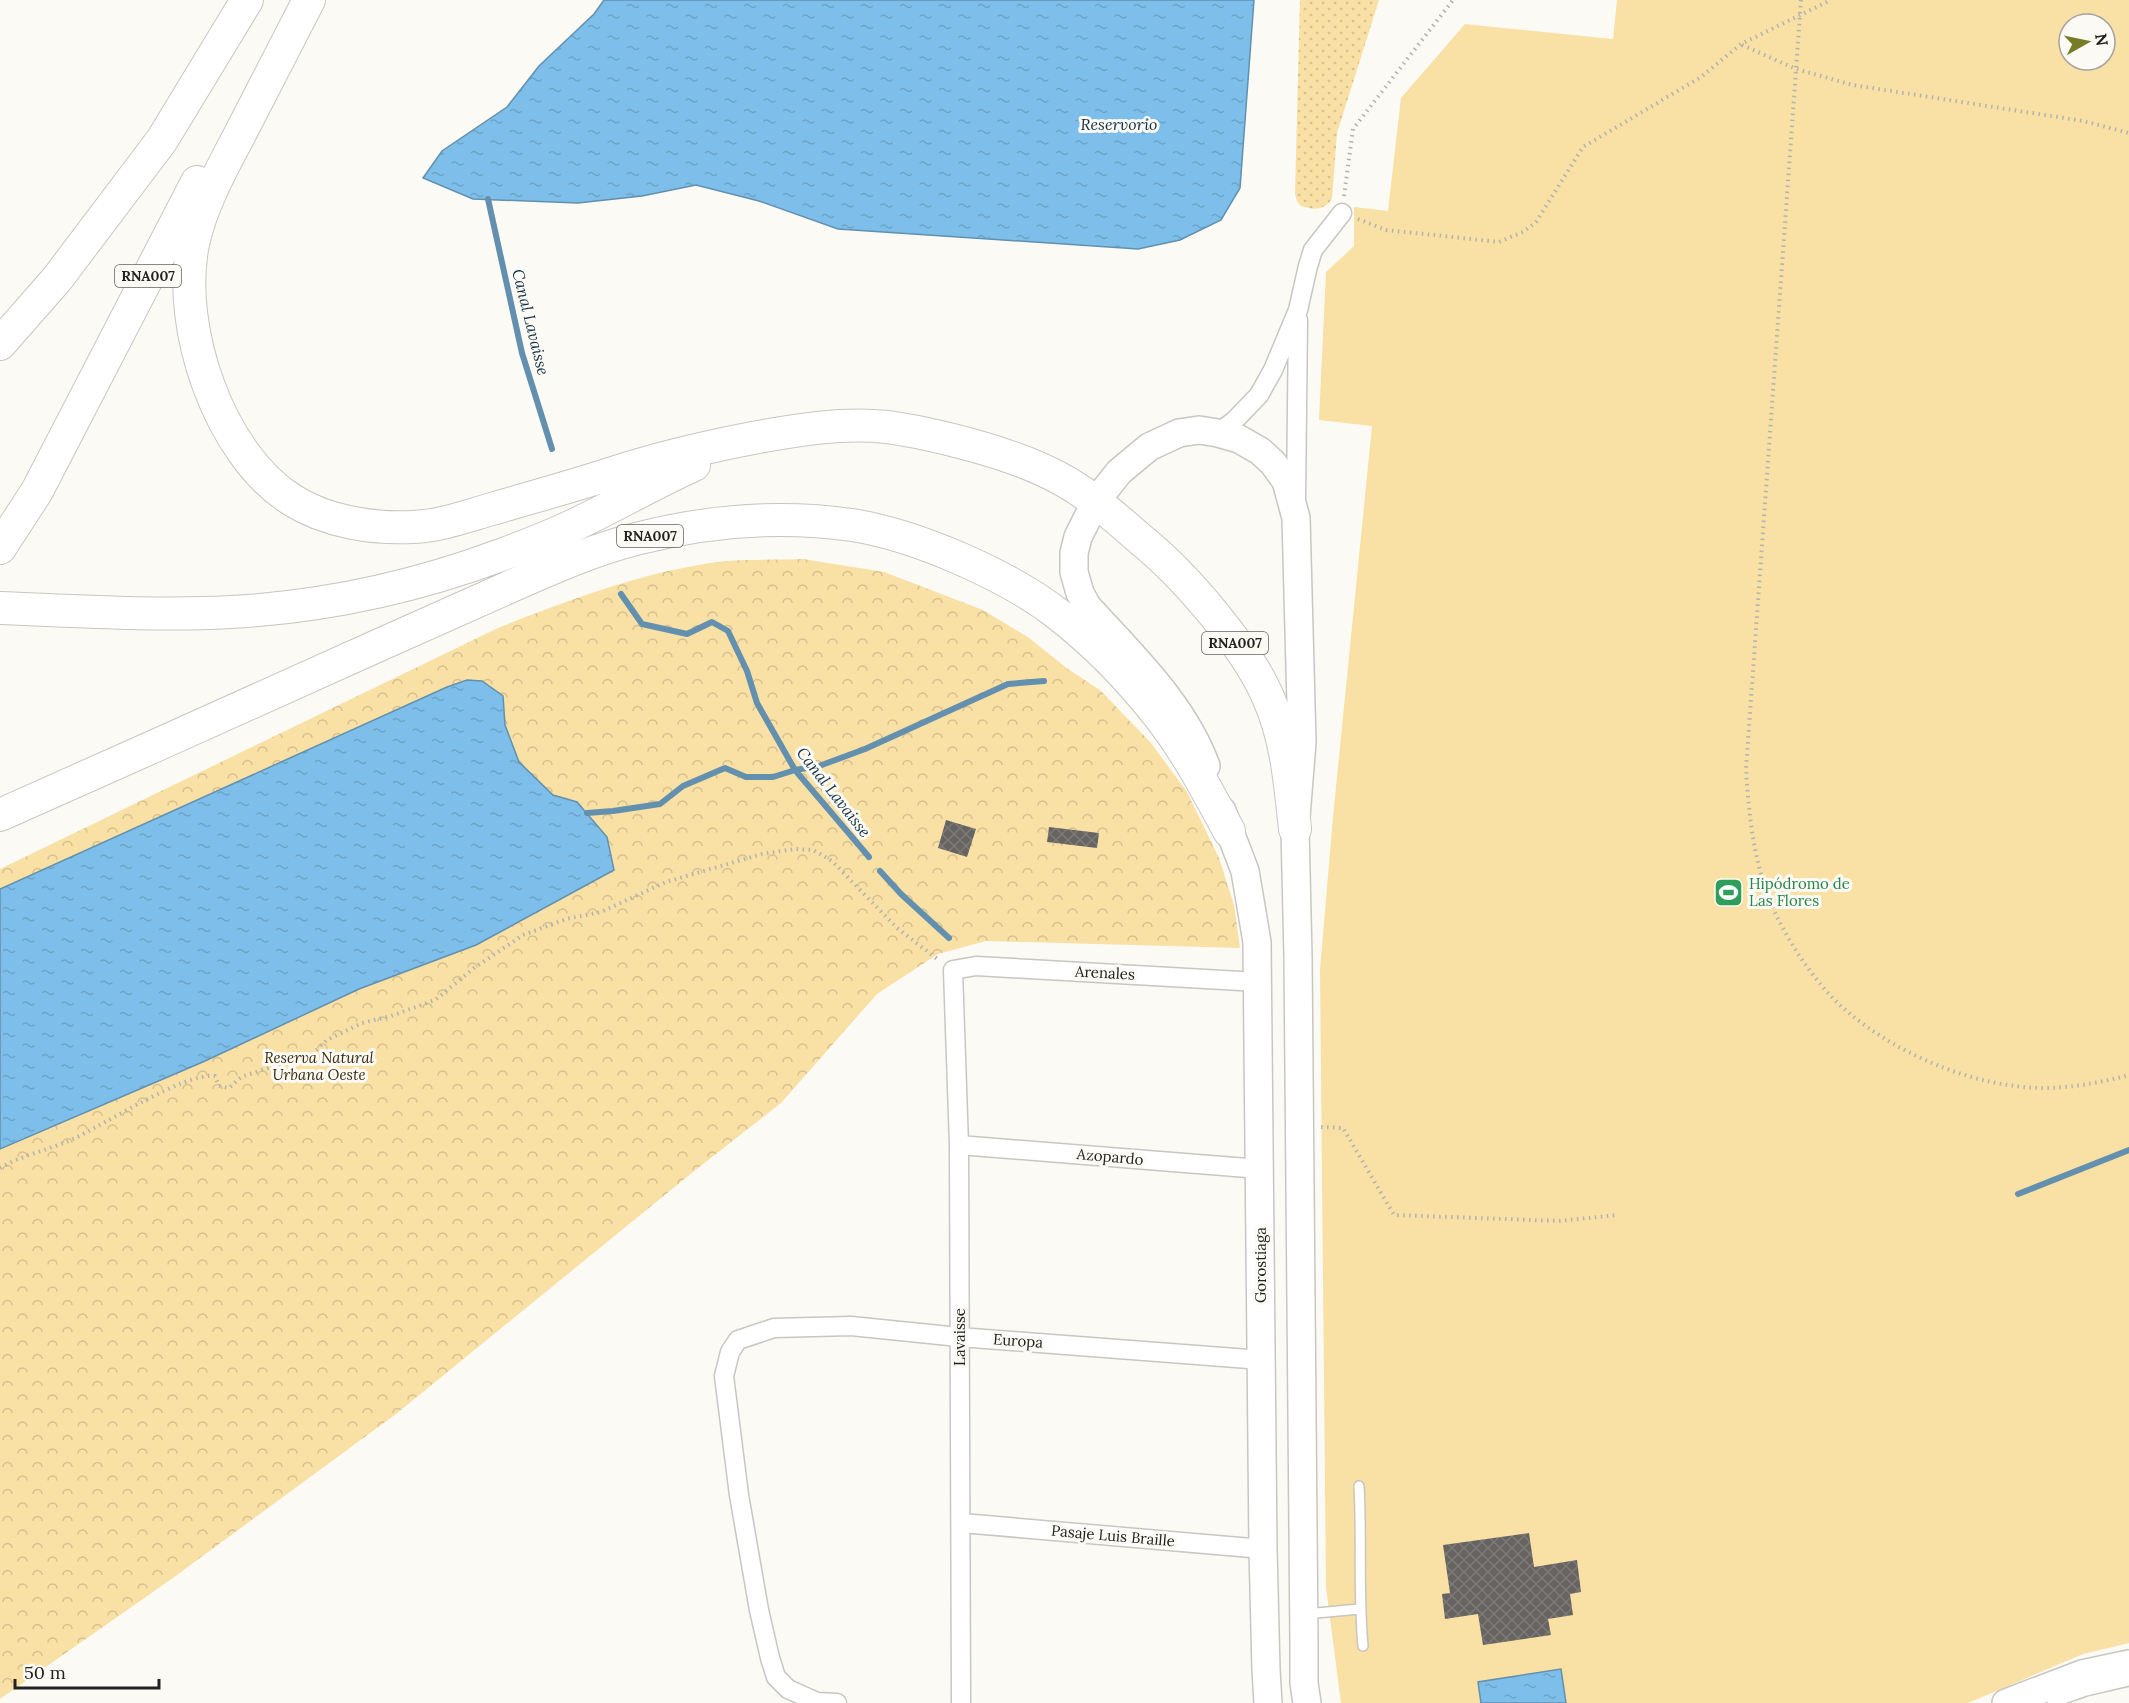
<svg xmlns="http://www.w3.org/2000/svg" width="2129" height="1703" font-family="Lora,serif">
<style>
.grass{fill:url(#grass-dots)}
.park{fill:url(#park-crowns)}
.pitch{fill:#f9e0a5;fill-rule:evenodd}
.water{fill:url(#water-ripples);stroke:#6290ae;stroke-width:1.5}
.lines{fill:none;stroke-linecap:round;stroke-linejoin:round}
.stream{stroke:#6290ae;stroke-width:6}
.building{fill:url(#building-cross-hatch)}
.service-casing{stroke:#c8c6c1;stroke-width:12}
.minor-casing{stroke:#c8c6c1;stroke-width:21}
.primary-casing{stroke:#c8c6c1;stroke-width:30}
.motorway-casing{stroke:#c8c6c1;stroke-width:34}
.path{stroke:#b3b2ae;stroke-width:4;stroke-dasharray:1.5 4.5;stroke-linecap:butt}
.service{stroke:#fff;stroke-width:9}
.minor{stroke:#fff;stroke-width:18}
.primary{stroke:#fff;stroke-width:27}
.motorway{stroke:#fff;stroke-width:32}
.labels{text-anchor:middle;stroke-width:6;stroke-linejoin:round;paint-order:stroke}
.shield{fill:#fcfaf5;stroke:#646361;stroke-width:1.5}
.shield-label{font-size:14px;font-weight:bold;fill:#232221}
.leisure-label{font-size:15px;fill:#27864d;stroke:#fcfaf5;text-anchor:start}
.street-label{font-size:15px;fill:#232221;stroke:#fcfaf5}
.park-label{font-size:15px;font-style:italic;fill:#372b0d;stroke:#fcfaf5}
.water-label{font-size:16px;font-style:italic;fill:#123042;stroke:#fcfaf5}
</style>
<defs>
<pattern id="grass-dots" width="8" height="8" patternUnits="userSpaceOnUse" patternTransform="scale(1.5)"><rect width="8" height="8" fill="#f9e0a5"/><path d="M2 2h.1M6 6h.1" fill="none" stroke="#d5c08e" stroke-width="1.8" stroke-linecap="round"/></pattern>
<pattern id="park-crowns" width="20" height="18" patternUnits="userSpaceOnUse" patternTransform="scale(1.5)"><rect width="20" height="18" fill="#f9e0a5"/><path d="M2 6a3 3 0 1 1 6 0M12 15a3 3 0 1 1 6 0" fill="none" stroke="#d5c08e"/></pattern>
<pattern id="water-ripples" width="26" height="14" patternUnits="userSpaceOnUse" patternTransform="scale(1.5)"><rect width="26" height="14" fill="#7dbfea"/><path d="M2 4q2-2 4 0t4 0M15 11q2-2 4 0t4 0" fill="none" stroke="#6ca4c8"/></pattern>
<pattern id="building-cross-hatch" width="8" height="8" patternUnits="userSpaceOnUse" patternTransform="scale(1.5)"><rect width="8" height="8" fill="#676360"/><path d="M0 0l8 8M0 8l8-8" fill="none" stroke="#7c7a77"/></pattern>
</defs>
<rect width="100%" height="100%" fill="#fcfaf5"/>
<!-- grass -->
<path class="grass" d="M1300,0H1379L1337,133L1332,199C1323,211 1314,210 1301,206L1297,201L1295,194Z"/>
<!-- park -->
<path class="park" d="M803,559L884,572L983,610L1029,638L1068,669L1100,690L1151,743L1187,792L1219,858L1234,905L1240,948L986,941L938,954L877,994L781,1103L693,1172L396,1414L170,1580L0,1699V869L498,628C571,599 648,570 726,561C751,559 778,560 803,559Z"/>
<!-- pitch -->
<path class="pitch" d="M1617,0H2129V1643L2083,1654L1968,1703H1341L1326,1587L1320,970L1333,817L1372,426L1319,420L1326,272L1354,246V207L1388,211L1401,98L1465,24L1613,39ZM2069,24H2105V60H2069Z"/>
<!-- water -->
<path class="water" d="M604,0H1254L1240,188L1221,220L1180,240L1138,249L838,229L759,201L696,185L642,196L578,203L473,199L423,178L442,151L507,107L539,66L594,14Z
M467,680L482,681L503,696L505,725L519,762L553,795L577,802L607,837L614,870L476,945L359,989L205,1061L0,1149V889L447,687Z
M1561,1669L1566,1703H1481L1478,1682Z"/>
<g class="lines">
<!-- stream -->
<path class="stream" d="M488,199L522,353L552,449
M621,594L642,624L687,634L712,622L728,631L747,671L757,703L795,770L869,857
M587,813L613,811L660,804L683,786L725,768L746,777H773L795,770L819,766L865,749L1008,684L1044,681
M880,871L901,894L949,938
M2018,1194L2129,1150"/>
</g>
<!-- building -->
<path class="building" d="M946,820L976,829L967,857L938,848Z
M1049,827L1099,833L1097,848L1047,842Z
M1529,1533L1534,1567L1577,1560L1581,1592L1570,1594L1573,1615L1548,1619L1551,1635L1483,1645L1478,1614L1445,1619L1442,1594L1450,1593L1443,1545Z"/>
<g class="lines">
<defs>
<path id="service" d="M1359,1486C1362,1539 1358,1593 1363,1646
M1306,1614L1359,1609
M2052,1703L2086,1691L2129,1681"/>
<path id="minor" d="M1218,433L1234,421L1259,395L1273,370L1298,310L1308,266L1313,250L1342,213
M1296,497L1298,320
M959,1145L1260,1169
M962,1523L1263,1549
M837,1703L817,1702L788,1689L776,1677L770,1658L759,1610L739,1495L724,1376L730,1352L738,1340L774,1328L851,1326L959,1337L1262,1360
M961,1703L959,1145L953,970L976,966L1258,982"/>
<path id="primary" d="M1206,766C1183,703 1131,655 1087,606L1080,593L1074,572V553L1078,537L1096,501L1119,472L1149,447L1179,433L1199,430L1218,433L1239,439L1260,451L1273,463L1286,481L1296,518L1302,742L1295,829L1298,957L1304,1644V1683L1307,1703
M1222,811L1245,871L1257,942L1263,1549L1266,1670L1268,1703
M2006,1703L2082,1674L2129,1664"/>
<path id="motorway" d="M309,0C286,45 262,91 239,136C221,170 201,206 193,244C176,327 219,454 292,500C327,522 373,529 413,527C440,526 467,516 492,509C533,497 573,486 613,473C659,458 706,447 753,438C796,430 843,422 887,427C917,431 946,438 975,446C1004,454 1033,464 1059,478C1091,495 1118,520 1145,543C1187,578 1247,648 1268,697C1287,739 1290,784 1295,829
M0,344L57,279L162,140L247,0
M0,548L37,491L197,182
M0,608C77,611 154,616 231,612C322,607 415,587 501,555C525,546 549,537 572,526C613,507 652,484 694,465
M0,815C126,759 251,703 377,646C420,627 463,608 507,588C550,569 594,549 640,538C708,521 782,515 852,525C916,535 1008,575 1059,615C1096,644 1130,679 1159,716C1187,752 1208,792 1229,831"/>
</defs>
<!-- service casing -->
<use href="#service" class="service-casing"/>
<!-- minor casing -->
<use href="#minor" class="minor-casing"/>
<!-- primary casing -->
<use href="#primary" class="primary-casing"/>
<!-- motorway casing -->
<use href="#motorway" class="motorway-casing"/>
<!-- path -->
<path class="path" d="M1801,0L1746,769C1749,820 1755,873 1778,919C1794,950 1816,983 1842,1007C1895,1054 1976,1089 2049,1088C2076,1087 2103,1082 2129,1075
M1742,45L1796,69L1853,85L2083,121L2129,133
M1344,196L1353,129L1453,0
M1358,219L1386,230L1499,242L1523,232L1536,222L1583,147L1701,77L1741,44L1831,0
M1321,1127L1343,1128L1394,1215L1559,1221L1617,1215
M0,1168C22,1155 49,1150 73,1139C104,1125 185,1072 215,1076L219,1086L229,1088L241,1077L271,1067L306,1060L327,1040L362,1023L391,1016L435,1000L474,968L523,935L566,919L601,912L666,882L762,854L795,849L813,850L832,861L897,928L940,961"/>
<!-- service -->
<use href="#service" class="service"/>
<!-- minor -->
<use href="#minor" class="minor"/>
<!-- primary -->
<use href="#primary" class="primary"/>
<!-- motorway -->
<use href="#motorway" class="motorway"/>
</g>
<!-- icons -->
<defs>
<symbol id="stadium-square" viewBox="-11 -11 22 22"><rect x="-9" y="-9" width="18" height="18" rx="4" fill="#2e9e5b" stroke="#fcfaf5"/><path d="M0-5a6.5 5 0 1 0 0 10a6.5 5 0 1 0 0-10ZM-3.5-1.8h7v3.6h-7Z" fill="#fff"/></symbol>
</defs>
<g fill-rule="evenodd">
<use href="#stadium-square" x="1712" y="876" width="33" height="33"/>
</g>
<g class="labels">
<!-- shield labels -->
<g class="shield">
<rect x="115" y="265" width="66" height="22" rx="4.5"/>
<rect x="617" y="525" width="66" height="22" rx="4.5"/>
<rect x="1202" y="632" width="66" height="22" rx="4.5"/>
</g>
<g class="shield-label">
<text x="148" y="281">RNA007</text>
<text x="650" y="541">RNA007</text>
<text x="1235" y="648">RNA007</text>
</g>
<!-- leisure labels -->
<g class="leisure-label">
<text x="1749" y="889">Hipódromo de<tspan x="1749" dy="17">Las Flores</tspan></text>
</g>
<!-- street labels -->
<g class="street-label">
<text transform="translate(1105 973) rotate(3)" y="5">Arenales</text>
<text transform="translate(1110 1157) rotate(5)" y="5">Azopardo</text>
<text transform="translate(1261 1265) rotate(-90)" y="5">Gorostiaga</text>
<text transform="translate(960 1337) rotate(-90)" y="5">Lavaisse</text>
<text transform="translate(1018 1341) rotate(4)" y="5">Europa</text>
<text transform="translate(1113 1536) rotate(5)" y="5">Pasaje Luis Braille</text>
</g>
<!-- park labels -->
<g class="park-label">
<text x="319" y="1063">Reserva Natural<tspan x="319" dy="17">Urbana Oeste</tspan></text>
</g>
<!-- water labels -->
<g class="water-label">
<text x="1119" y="130">Reservorio</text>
<text transform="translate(531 322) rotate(76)" y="6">Canal Lavaisse</text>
<text transform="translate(834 792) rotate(52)" y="6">Canal Lavaisse</text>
</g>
</g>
<!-- north arrow -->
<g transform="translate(2087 42) rotate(81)"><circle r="28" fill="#fcfaf5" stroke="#a5a4a0" stroke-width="1.5"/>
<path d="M0-4.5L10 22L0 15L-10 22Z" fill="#777d27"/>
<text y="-9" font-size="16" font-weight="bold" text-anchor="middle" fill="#232221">N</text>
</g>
<!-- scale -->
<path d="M15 1679v9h144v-9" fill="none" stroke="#232221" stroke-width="3"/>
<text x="24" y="1679" font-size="18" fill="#232221" stroke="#fcfaf5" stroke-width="4.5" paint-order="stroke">50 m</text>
</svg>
